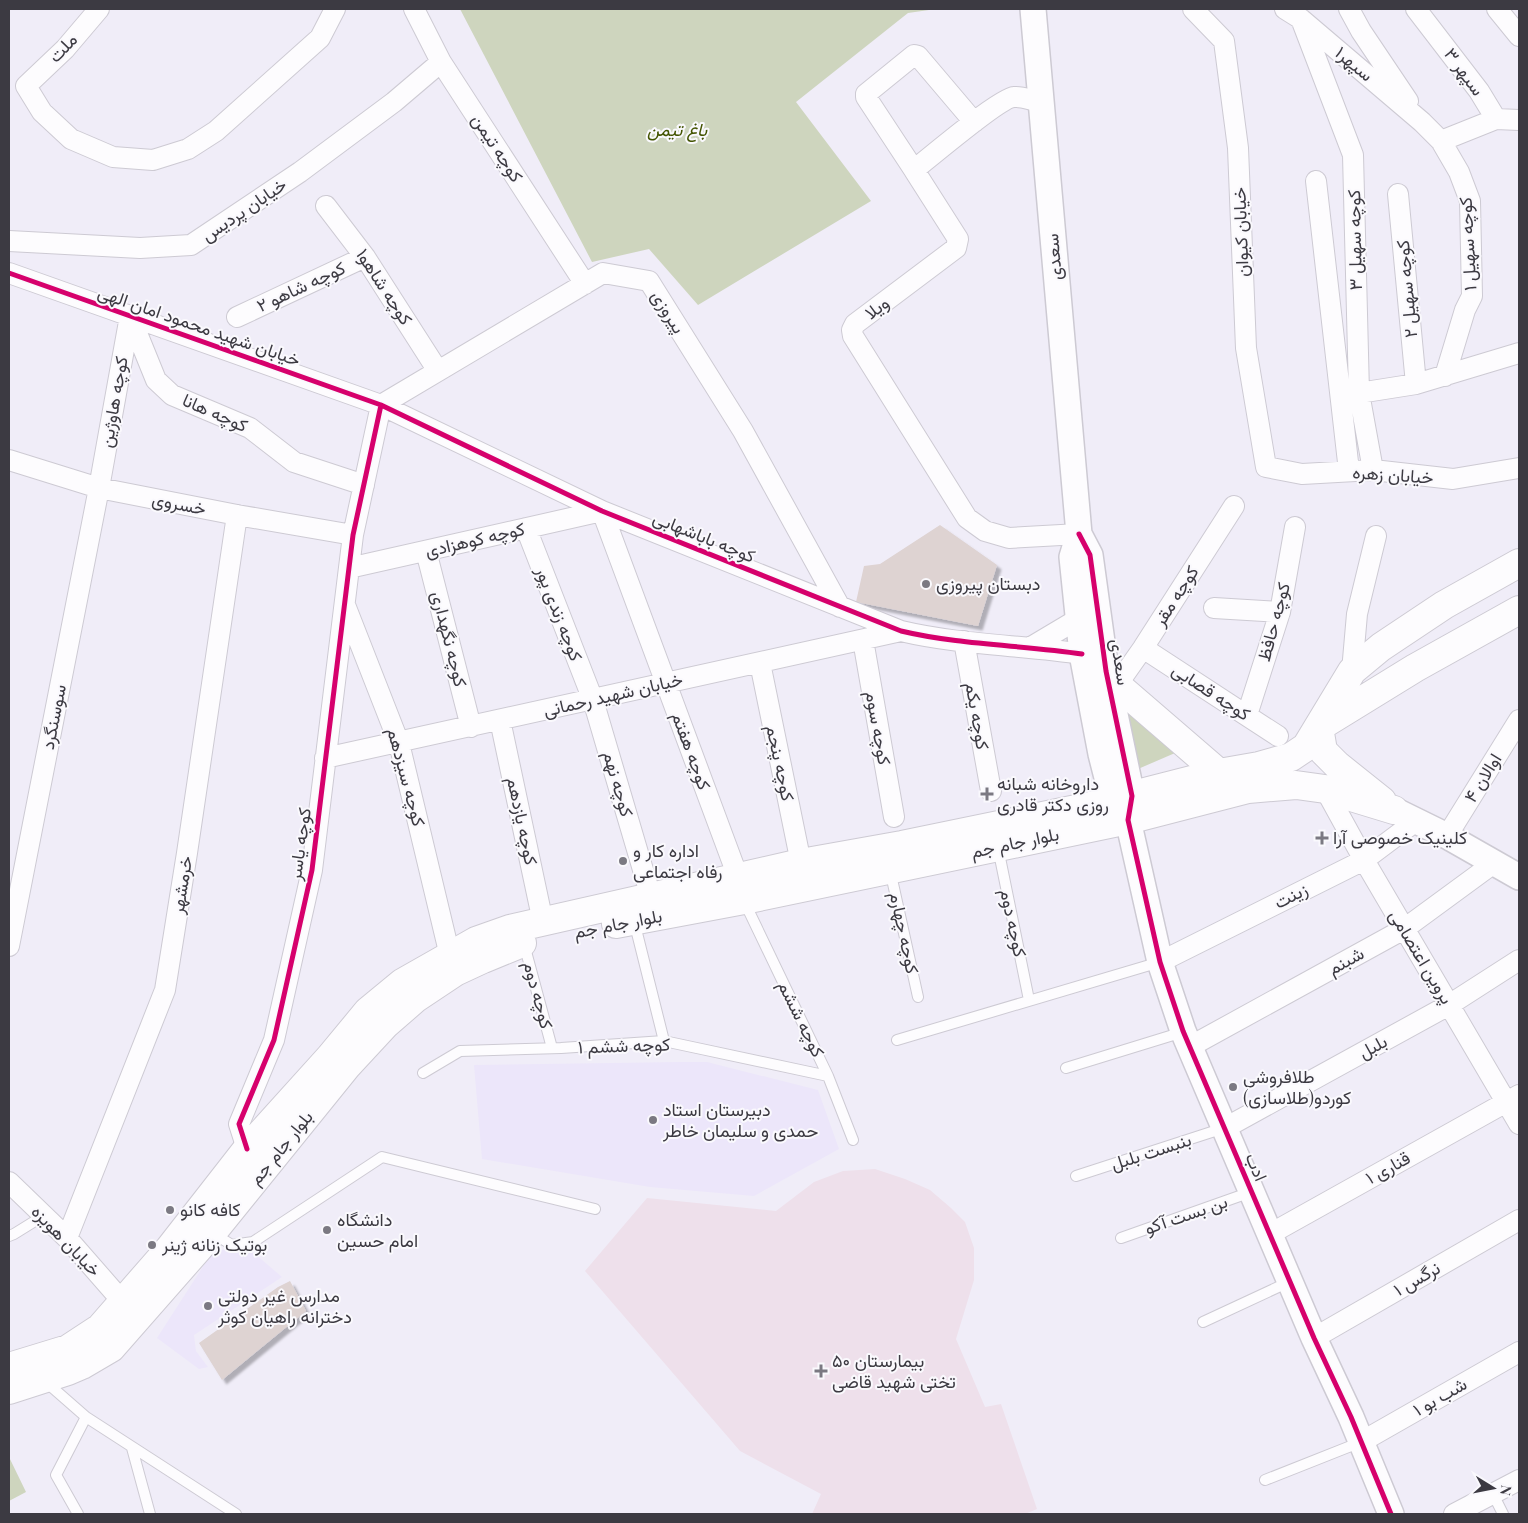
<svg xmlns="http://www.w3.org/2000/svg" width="1528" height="1523" font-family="'Playfair Display',Vazirmatn,serif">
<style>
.built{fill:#ece6fa}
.medical{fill:#eee0eb}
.green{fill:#ced5be}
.building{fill:#ded3d2;filter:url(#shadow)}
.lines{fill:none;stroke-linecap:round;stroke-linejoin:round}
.service-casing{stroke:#cdcad3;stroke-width:12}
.minor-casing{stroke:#cdcad3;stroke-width:22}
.tertiary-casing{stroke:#cdcad3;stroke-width:28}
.secondary-casing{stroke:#cdcad3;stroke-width:30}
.service{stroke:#fdfcfe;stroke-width:10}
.minor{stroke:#fdfcfe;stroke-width:20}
.tertiary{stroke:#fdfcfe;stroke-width:25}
.secondary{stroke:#fdfcfe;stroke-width:28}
.cycleway-casing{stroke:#faf9fd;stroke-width:8}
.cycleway{stroke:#d6006c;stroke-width:5}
.poi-dot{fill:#7b7982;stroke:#faf9fd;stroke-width:2}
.labels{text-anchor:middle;stroke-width:4;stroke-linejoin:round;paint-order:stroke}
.street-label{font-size:18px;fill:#3c3a42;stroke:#faf9fd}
.park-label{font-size:18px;font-style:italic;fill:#435400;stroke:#faf9fd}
.poi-label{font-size:18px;fill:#3c3a42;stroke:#faf9fd;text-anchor:start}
</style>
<defs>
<filter id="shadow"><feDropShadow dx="4.5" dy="4.5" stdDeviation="1" flood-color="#0004"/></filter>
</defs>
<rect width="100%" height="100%" fill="#f0edf8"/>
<!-- built -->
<path class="built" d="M681,1062H707L818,1090L839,1149L754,1196L650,1187L482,1159L474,1065Z
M247,1247L282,1277L194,1335L196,1351L208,1367L199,1369L157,1338L213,1251Z"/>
<!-- medical -->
<path class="medical" d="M875,1169L905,1179L930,1190L951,1208L965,1222L974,1248V1280L956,1339L985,1407L1001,1404L1037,1509L1025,1514H812L821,1494L740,1451L585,1271L647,1198L776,1211L814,1182L843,1171Z"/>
<!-- green -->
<path class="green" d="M460,9H936L908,13L796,102L871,201L698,305L649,249L592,262Z
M1128,711L1182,750L1138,769Z
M9,1457L26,1492L9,1501Z"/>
<!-- building -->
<path class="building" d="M940,525L997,565L978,626L856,602L864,566L880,564Z
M290,1281L306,1311L222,1380L199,1343L278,1287Z"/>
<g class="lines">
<defs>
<path id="service" d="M998,848L1029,1000
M890,870L918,997
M744,901L828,1076L853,1140
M634,921L664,1041
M524,944L552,1048
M897,1040L1160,962
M1066,1068L1183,1032
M423,1073L460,1051L561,1048L664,1041L828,1076
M1076,1176L1224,1128
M214,1234L232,1245L253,1242L382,1157L595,1209
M9,1236L14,1234L43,1216
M1121,1238L1251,1192
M1203,1322L1289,1282
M46,1382L86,1417L236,1514
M132,1448L150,1514
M1265,1480L1361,1442
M1493,1494L1503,1514
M78,1514L56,1475L86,1417"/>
<path id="minor" d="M414,9L441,62L585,284
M1193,9L1224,41L1238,148L1246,348L1266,467L1302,474L1373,470L1453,479L1519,468
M1285,9L1301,19L1422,122L1441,141L1459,172L1470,201L1472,296L1465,310L1445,376
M1349,9L1361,31L1408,101
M1416,9L1479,91L1496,119
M1497,9L1519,36
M1301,19L1353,155L1359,393L1373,470
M26,86L42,112L71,139L113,157L153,160L188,149L216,131L320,38L335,9
M26,86L65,49L99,9
M1041,102C1033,101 1022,96 1014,97C1000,98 929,158 914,170L958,239L956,248L855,324L852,330L853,336L967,518L985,531L1009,538L1079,534
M1441,141L1496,119L1519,120
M914,170L866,97V94L914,55L918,56L974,122
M1316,181L1349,471
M1398,194L1416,384
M326,206L365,257L438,371
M9,241L140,248L191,245L300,172L394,102L441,62
M9,273L381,405L602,511L901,631C960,645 1022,645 1082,654
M130,316L156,380L172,395L250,428L294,462L364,485
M237,317L365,257
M1359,393L1416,384L1519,353
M381,405L603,273L649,281L743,431L840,607
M9,460L99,488L237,515L353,535
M526,528L593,700L651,897
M426,551L471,727
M349,568L602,511L738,877
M345,605L399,743L450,956
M1214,608L1280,612
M863,640L894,817
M964,641L991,791
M1031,647L1078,619
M1143,648L1278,736
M760,663L801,863
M1352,671L1357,614L1376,536
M1117,685L1143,648L1234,506
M1247,715L1280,612L1295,527
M500,720L543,922
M325,758L901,631
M1325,789L1364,860L1519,1124
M1447,836L1519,720
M9,946L99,488L130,316
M1160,962L1364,860L1416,821
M1191,1046L1404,929L1494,863
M1225,1128L1449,1005L1519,960
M247,1149L239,1124L274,1040L312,870L353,535L381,405
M9,1182L67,1238L122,1301
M1270,1234L1519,1095
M67,1238L165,990L187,853L237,515
M1314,1338L1519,1220
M1361,1442L1519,1352
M1454,1514L1519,1480"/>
<path id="tertiary" d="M1033,9L1079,534L1072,557L1082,654L1101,754L1113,801L1125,815
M1079,534L1090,555L1106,671L1132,796L1128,820L1160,962L1183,1031L1314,1338L1351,1417L1391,1514
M1394,810L1447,836L1519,877"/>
<path id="secondary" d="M1106,671L1117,685L1219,773
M1324,724L1415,668L1519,610
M1319,727L1323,751L1337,765L1382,801
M616,924L744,900L1128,820L1248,789L1296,785L1325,789L1394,810
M9,1367L68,1349L100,1328L169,1249L247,1149L330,1057L368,1011L402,983L476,941L510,929L801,863L902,845L1086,807L1219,773L1259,766L1291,757L1306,747L1352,671L1381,647L1444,605L1519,563
M9,1390L68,1371L82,1365L111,1348L212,1233L347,1066L385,1025L416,998L455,972L483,959L522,943"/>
</defs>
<!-- service casing -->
<use href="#service" class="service-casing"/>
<!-- minor casing -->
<use href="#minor" class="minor-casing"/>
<!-- tertiary casing -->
<use href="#tertiary" class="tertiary-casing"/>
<!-- secondary casing -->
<use href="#secondary" class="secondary-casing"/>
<!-- service -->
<use href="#service" class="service"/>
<!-- minor -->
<use href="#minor" class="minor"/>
<!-- tertiary -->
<use href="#tertiary" class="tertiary"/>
<!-- secondary -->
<use href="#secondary" class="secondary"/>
<defs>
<path id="cycleway" d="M9,273L381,405L602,511L901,631C960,645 1022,645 1082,654
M1079,534L1090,555L1106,671L1132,796L1128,820L1160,962L1183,1031L1314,1338L1351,1417L1391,1514
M247,1149L239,1124L274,1040L312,870L353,535L381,405"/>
</defs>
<!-- cycleway casing -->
<use href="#cycleway" class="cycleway-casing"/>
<!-- cycleway -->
<use href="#cycleway" class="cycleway"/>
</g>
<!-- markers -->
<g class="poi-dot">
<circle cx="926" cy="584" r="5"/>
<path d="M984.5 786.5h5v5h5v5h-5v5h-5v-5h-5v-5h5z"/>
<path d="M1319.5 830.5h5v5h5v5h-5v5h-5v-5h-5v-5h5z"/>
<circle cx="623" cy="861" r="5"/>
<circle cx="1233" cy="1087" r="5"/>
<circle cx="653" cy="1120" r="5"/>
<circle cx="170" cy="1210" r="5"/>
<circle cx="327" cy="1230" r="5"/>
<circle cx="152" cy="1245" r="5"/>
<circle cx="208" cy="1306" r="5"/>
<path d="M818.5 1363.5h5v5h5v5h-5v5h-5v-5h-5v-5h5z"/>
</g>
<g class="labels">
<!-- street labels -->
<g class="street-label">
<text transform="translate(63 48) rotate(-46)" y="6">ملت</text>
<text transform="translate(1354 64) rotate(40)" y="6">سپهر۱</text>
<text transform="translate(1464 72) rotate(54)" y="6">سپهر ۳</text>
<text transform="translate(497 148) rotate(57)" y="6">کوچه تیمن</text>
<text transform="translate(244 210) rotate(-34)" y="6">خیابان پردیس</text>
<text transform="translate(1241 232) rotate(-92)" y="6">خیابان کیوان</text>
<text transform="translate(1355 240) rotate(-91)" y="6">کوچه سهیل ۳</text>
<text transform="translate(1468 244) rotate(-93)" y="6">کوچه سهیل ۱</text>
<text transform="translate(1054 257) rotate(-95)" y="6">سعدی</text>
<text transform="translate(301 287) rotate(-25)" y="6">کوچه شاهو ۲</text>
<text transform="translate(384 287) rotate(57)" y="6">کوچه شاهو۱</text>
<text transform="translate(1407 289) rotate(-95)" y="6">کوچه سهیل ۲</text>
<text transform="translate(877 308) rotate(-37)" y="6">ویلا</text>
<text transform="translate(668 312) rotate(58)" y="6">پیروزی</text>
<text transform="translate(199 326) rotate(19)" y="6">خیابان شهید محمود امان الهی</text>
<text transform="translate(114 402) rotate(-80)" y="6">کوچه هاوژین</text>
<text transform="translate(215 413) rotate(24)" y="6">کوچه هانا</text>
<text transform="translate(1393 475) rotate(4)" y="6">خیابان زهره</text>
<text transform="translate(179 504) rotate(11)" y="6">خسروی</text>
<text transform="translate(704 537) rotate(22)" y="6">کوچه باباشهابی</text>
<text transform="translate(475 540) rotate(-13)" y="6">کوچه کوهزادی</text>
<text transform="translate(1176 596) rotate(-57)" y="6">کوچه مقر</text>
<text transform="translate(559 614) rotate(69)" y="6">کوچه زندی پور</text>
<text transform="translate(1274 622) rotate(-75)" y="6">کوچه حافظ</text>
<text transform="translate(449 639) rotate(76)" y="6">کوچه نگهداری</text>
<text transform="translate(1120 662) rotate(81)" y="6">سعدی</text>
<text transform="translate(1211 692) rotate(33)" y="6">کوچه قصابی</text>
<text transform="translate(613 695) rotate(-13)" y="6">خیابان شهید رحمانی</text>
<text transform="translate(977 716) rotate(80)" y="6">کوچه یکم</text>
<text transform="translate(54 717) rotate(-79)" y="6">سوسنگرد</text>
<text transform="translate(878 728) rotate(80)" y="6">کوچه سوم</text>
<text transform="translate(691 751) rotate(70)" y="6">کوچه هفتم</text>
<text transform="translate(780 763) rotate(78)" y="6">کوچه پنجم</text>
<text transform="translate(406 777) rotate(75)" y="6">کوچه سیزدهم</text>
<text transform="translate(1483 778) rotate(-58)" y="6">اوالان ۴</text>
<text transform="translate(618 784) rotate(74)" y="6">کوچه نهم</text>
<text transform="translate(522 821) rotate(78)" y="6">کوچه یازدهم</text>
<text transform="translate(1015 843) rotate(-12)" y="6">بلوار جام جم</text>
<text transform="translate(300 844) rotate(-82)" y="6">کوچه یاسر</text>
<text transform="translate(182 885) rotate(-81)" y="6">خرمشهر</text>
<text transform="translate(1291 896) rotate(-27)" y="6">زینت</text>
<text transform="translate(1013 923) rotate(78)" y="6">کوچه دوم</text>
<text transform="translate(618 924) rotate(-11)" y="6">بلوار جام جم</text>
<text transform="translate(904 933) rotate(78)" y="6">کوچه چهارم</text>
<text transform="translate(1421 957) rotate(59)" y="6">پروین اعتصامی</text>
<text transform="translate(1346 961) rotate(-29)" y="6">شبنم</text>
<text transform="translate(538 995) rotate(75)" y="6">کوچه دوم</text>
<text transform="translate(801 1019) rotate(64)" y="6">کوچه ششم</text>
<text transform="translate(624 1046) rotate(-2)" y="6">کوچه ششم ۱</text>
<text transform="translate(1373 1047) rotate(-29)" y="6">بلبل</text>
<text transform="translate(281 1148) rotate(-51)" y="6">بلوار جام جم</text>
<text transform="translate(1151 1152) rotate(-18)" y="6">بنبست بلبل</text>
<text transform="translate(1256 1167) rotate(67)" y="6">ادب</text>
<text transform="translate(1388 1168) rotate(-29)" y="6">قناری ۱</text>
<text transform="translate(1186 1215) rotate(-19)" y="6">بن بست آکو</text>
<text transform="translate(66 1241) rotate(46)" y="6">خیابان هویزه</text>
<text transform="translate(1417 1279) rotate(-30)" y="6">نرگس ۱</text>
<text transform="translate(1440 1397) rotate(-30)" y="6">شب بو ۱</text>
</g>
<!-- park labels -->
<g class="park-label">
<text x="677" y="136">باغ تیمن</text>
</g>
<!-- poi labels -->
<g class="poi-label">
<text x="936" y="590">دبستان پیروزی</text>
<text x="997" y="790">داروخانه شبانه<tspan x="997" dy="21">روزی دکتر قادری</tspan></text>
<text x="1333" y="844">کلینیک خصوصی آرا</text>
<text x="633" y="857">اداره کار و<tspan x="633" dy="21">رفاه اجتماعی</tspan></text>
<text x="1243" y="1083">طلافروشی<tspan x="1243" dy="21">کوردو(طلاسازی)</tspan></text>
<text x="663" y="1116">دبیرستان استاد<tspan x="663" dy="21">حمدی و سلیمان خاطر</tspan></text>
<text x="180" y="1216">کافه کانو</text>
<text x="337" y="1226">دانشگاه<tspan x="337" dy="21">امام حسین</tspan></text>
<text x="162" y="1251">بوتیک زنانه ژینر</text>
<text x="218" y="1302">مدارس غیر دولتی<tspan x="218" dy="21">دخترانه راهیان کوثر</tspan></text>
<text x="832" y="1367">بیمارستان ۵۰<tspan x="832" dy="21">تختی شهید قاضی</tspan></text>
</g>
</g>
<!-- border -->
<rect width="1528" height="1523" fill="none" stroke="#3c3a42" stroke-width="20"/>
<!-- north arrow -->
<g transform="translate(1493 1488) rotate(100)" stroke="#faf9fd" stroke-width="4" paint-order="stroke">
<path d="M0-4L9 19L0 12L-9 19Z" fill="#3c3a42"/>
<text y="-8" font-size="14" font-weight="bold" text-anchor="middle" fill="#3c3a42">N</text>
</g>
</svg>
